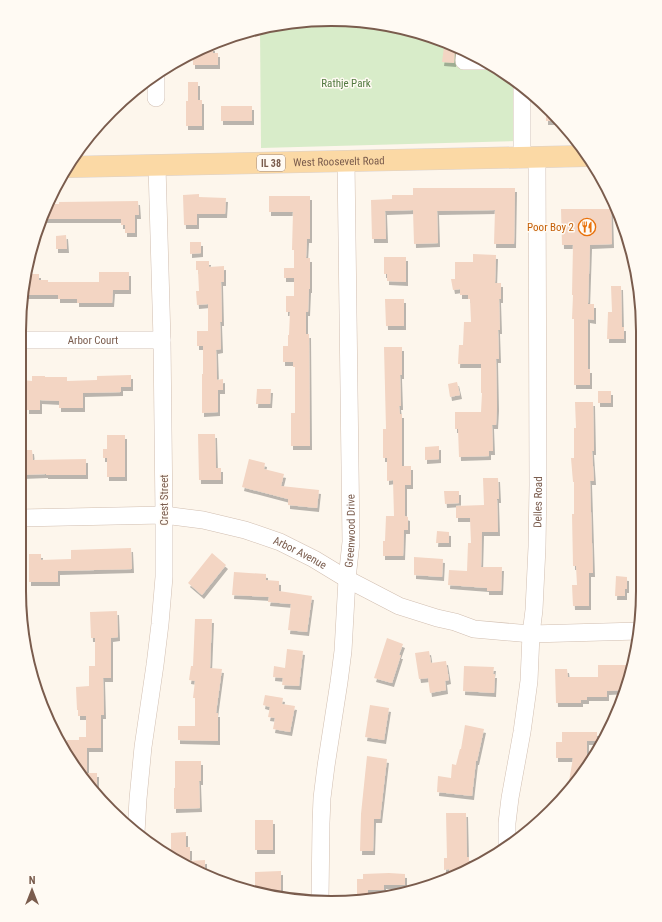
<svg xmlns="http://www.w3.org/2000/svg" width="662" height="922" font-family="'Roboto Condensed',sans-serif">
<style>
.green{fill:#d8ecc9}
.building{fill:#f3d5c3;filter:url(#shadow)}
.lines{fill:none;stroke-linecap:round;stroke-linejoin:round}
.minor-casing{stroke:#d1beb0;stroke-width:18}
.major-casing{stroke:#dad1cd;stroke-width:22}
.minor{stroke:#fff;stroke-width:17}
.major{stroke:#fbd9a5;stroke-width:21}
.labels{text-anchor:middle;stroke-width:3;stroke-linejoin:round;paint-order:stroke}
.shield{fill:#fffaf3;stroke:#a28b7f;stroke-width:1}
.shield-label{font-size:10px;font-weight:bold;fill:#7a5c4d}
.park-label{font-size:11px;fill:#537a41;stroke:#fffaf3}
.street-label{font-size:11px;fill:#7a5c4d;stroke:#fffaf3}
.food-label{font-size:11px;fill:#c56008;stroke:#fffaf3;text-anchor:end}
.rim{fill:none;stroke:#7a5c4d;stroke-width:2}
</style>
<defs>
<filter id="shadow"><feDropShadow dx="2" dy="4" stdDeviation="0" flood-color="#0004"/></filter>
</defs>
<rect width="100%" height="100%" fill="#fdf6ec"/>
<!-- green -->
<path class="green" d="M352,20L412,30L469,51L519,82L518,141L261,148L260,29L291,22Z"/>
<!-- building -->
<path class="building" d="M206,47H213V53H218V65H193V53Z
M444,47L455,48L454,63L442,62Z
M188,82H198V100H202V126H186V101H188Z
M221,106H252V121H221Z
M546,107L554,114L561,121H546Z
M413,188H515L514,244H494L495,210L437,211L438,243L414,244L413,210L385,211L386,239H372L371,200L392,199V195H413Z
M199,194V197L226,198L225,214H197V225H184L183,195Z
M269,196H310V239H307L306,258H310V289H309L308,312H306V334H309L310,446H291V413H295V367H293V362H283V346H288V335H289L290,312H286V296H294V278H284V268H294V250H292L293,212H269Z
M138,201L139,215H135V233H125V225H121V219H44L50,204H59V202Z
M561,209H611L612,244L590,245L588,304H594V320L588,319V369H590V385H574V319H572L573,295H572L573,245H562Z
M66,235L67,249H56V236Z
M190,242H201V253L190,254Z
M473,254L496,255L495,283H501V299H499L500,330H498L499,359H496L497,407L496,425H492L493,451H489V456L459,457L458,429H455V412H481L482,393H481V364H458L459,345H463L464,322H471L470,299H468V295H460V289L453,290L451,279H455V262H473Z
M384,257H406V282L387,281V274H384Z
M196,261H209V267L224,266V282H221L222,322H220L221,349L216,350L217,380L223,379V390H218V412L202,413V374H203V346H197V331H208V304L197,305L196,291H199L198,270H196Z
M99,272H129V290H113L112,303H77V299H58V295H25V274H39V280H48V282H99Z
M611,286H621L622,327H624V339H607L608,312H612Z
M385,299H404V326H386Z
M384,347H402V375H400L401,406H399L400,414H402V466H411V485H405V516L408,517V530H404L403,556H383V541H385L386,516H394L393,480L387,481V458H383V429H386Z
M131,375V387H121V392L83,393V408H59V401L40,400V410H27V401H23V380L32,381V376H45V377H67V381L97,380V376Z
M457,382L460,395L450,397L448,384Z
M257,389H271L270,404H256Z
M598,391H611V403H598Z
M575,402H593L594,451H592L594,481H590L593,573H589V606H573L572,585H577L576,566H573L572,514H574V482H573L571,458H574V428H576Z
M198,434H215L216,468H221V480H199Z
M107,435H125V477H107V458H103V449H107Z
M439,446V459L425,460V447Z
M22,450H32L33,460L86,459V475H46V474L21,475Z
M249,459L265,463L264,469L284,474L281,486L319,490L317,508L288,505V499L242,487Z
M483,478H498L499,499H497L498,532H482L481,567H502L501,591H487V588L448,585L449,570L467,571L468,543H471L470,518H456V506L484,505Z
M444,491H459V503L445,504Z
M437,531L449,532V543H436Z
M131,548L132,569L58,571V582H29V554H41V560L71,559V550Z
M212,553L226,565L202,595L188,583Z
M414,557L443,559L442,577L414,575Z
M234,572L266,574V580L279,581V591L312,596L307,632L288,630L291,604L268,602L269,597L232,595Z
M616,576L627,577V589H625V596H615Z
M117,611L118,637L111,638V678H103L104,715H101V748H87V773H97V793L71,764V756H68L67,754V740H79V737H86V716H78V710H77L76,687L89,686V666H95V638H91L90,612Z
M195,619H212L210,668L222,669L216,713H218V741L178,740V726H195V698H193L195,681L189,680L191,666H193Z
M387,638L403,644L399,655H401L392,683L374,678Z
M287,649L303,651L299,686L282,685L283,678L273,677L274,666L285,668Z
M429,651L431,663L446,661L449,680L445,681L446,690L430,693L428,678L419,679L415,653Z
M598,665H627V686L626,690L607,691V697H587V700H581V703H556L555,669H567L568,677H598Z
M464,666L494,667L493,674H495L494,693L463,691Z
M265,695L283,698L282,704L295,706L290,732L273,729L275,718L268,717L270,707L263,705Z
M370,705L389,708L384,740L365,737Z
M465,725L484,729L477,761H476L472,796L437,792L438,776L451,778L452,764L456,765L460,749H461Z
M562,732H597V741H587V767L579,781L567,793L573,758H556V742H562Z
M367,756L387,759L380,819H374L373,851H360L361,814Z
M175,761H201V781H199L200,808L174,809V788H175Z
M446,813H466L467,857H469V868L450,879L449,869L444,870V858H447Z
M255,820H273V850H255Z
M186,832V847H190V861L205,860V875L193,871L178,861H179V856H171V833Z
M281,871V892H255V872Z
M389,873L405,874V885H384V890H368V900H357V879H363V874Z"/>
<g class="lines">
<defs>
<g id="minor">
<path d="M465,50L464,61H485"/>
<path d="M156,74V98"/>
<path d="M522,84V158"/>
<path id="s1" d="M24,340H162"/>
<path id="s2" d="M20,518L164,515L203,520L245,530L280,542L314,559L347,579L399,606L437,618L455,622L474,629L531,634L639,631"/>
<path d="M136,833L138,799L143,747L155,665L160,624L164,577V515L162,340L157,166"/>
<path id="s3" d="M507,844V823L510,798L522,732L529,681L531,634L534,610L537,547L538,485L537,158"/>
<path id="s4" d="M320,899L321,823L322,798L326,766L339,682L343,651L347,579L351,542L346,161"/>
</g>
<g id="major">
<path id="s5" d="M67,167L586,156"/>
</g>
</defs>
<!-- minor casing -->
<use href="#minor" class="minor-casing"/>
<!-- major casing -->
<use href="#major" class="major-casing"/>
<!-- minor -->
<use href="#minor" class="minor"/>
<!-- major -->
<use href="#major" class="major"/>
</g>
<!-- icons -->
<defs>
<symbol id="restaurant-ring" viewBox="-11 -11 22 22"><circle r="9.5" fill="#fffaf3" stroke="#e8710a" stroke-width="1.5"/><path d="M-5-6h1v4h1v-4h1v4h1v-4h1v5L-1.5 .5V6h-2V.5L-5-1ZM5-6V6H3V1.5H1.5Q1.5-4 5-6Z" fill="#e8710a"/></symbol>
</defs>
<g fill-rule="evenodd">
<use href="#restaurant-ring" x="577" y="217" width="20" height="20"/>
</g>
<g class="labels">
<!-- shield labels -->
<rect class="shield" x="257" y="155" width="28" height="16" rx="3"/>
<g class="shield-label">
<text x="271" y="167">IL 38</text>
</g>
<!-- park labels -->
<g class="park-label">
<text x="346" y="87">Rathje Park</text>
</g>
<!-- street labels -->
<g class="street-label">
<text dy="4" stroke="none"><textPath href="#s5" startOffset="272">West Roosevelt Road</textPath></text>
<text dy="4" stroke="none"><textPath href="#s1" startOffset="69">Arbor Court</textPath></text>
<text transform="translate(164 500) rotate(-90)" y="4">Crest Street</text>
<text dy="4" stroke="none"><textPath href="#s3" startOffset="344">Delles Road</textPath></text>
<text dy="4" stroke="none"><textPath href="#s4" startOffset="370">Greenwood Drive</textPath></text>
<text dy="4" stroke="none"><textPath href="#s2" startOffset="286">Arbor Avenue</textPath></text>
</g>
<!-- food labels -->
<g class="food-label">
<text x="574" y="231">Poor Boy 2</text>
</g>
</g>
<!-- crop -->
<path d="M0 0H662V922H0ZM331 26H331A305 305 0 0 1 636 331V591A305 305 0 0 1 331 896H331A305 305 0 0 1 26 591V331A305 305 0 0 1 331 26Z" fill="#fffaf3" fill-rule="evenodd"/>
<path class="rim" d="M331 26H331A305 305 0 0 1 636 331V591A305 305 0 0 1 331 896H331A305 305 0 0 1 26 591V331A305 305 0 0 1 331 26Z"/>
<!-- north arrow -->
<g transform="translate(32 890)" stroke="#fffaf3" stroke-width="3" paint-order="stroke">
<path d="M0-3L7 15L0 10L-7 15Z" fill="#7a5c4d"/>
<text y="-6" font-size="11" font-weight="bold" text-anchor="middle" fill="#7a5c4d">N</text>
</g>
</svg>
